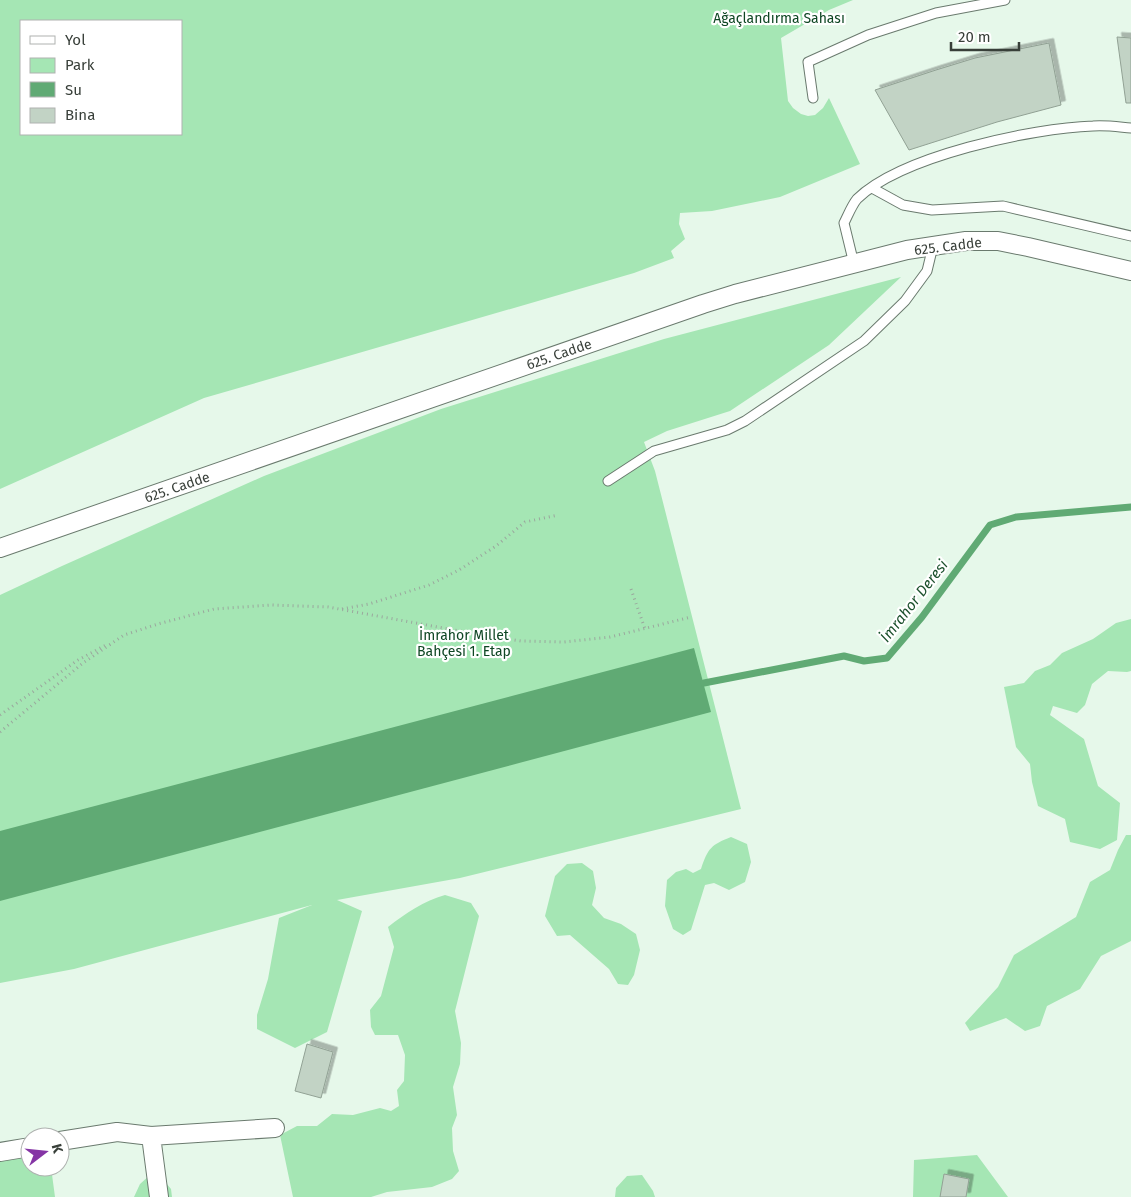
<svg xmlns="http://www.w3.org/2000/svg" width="1131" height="1197" font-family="'Fira Sans',sans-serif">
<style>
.green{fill:#a5e6b4;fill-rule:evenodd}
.water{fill:#60aa74}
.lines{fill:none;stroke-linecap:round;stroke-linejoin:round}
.stream{stroke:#60aa74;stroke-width:7}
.building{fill:#c2d3c5;stroke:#91a194;filter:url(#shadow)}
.service-casing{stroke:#6a7a6e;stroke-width:11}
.minor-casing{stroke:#6a7a6e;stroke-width:20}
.path{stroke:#9aa79d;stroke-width:3;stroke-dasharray:1 4;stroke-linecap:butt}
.service{stroke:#fff;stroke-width:9}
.minor{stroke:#fff;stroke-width:18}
.labels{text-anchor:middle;stroke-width:4.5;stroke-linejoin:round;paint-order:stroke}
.park-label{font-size:14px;fill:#0e4623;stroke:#fff}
.street-label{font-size:14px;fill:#383f39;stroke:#fff}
.water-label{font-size:15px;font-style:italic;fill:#1c512d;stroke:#fff}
</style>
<defs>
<filter id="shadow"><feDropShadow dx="4.5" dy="-4.5" stdDeviation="0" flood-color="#0004"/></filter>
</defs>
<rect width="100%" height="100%" fill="#e6f8ea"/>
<!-- green -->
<path class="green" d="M0,0H853L829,10L781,38L788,101L793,108L801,114L808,116L815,115L823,108L829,98L860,164L780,197L712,211L680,213L679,224L685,239L671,251L674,258L634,273L204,398L0,489ZM21,21H181V134H21Z
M901,277L829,345L730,411L667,431L644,442L655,471L741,809L460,878L337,900L362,911L327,1032L295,1048L257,1029V1015L268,979L279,918L312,905L74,969L0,983V595L62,566L264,476L441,409L664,339Z
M1131,619V671L1127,672L1108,671L1092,684L1085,705L1077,713L1053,706L1050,715L1084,739L1098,786L1120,803L1117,840L1100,849L1070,842L1065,819L1038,806L1032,782L1030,764L1016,747L1004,687L1024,683L1035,671L1050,665L1062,653L1093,639L1116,623Z
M1126,835H1131V941L1101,956L1080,989L1047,1006L1040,1026L1025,1031L1006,1018L970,1031L965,1023L998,987L1014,955L1076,917L1090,882L1110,870L1118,850Z
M731,837L747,844L751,862L745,882L729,890L714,883L705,885L691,930L683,935L673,929L665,906L667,880L676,872L686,869L693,873L701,869C708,848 711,845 731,837Z
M582,863L593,871L596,888L592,905L604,918L621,924L636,934L640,950L634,975L628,985L618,984L609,969L570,935L557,936L545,916L555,876L567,864Z
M445,895L471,903L479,916L455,1011L461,1043L460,1064L453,1087L457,1115L452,1128L453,1151L459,1171L452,1179L432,1187L387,1192L371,1197H293L280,1135L297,1126H317L332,1114L353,1115L380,1108L391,1111L399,1106L397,1090L404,1081L405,1055L398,1035H375L371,1027L370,1010L381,996L394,947L388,927C406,913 424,901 445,895Z
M30,1155V1167H51L55,1197H0V1159Z
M977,1155L1008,1197H913L914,1160Z
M150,1175L161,1177L171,1189L172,1197H134L140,1184Z
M642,1175L653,1191L655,1197H615L616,1188L627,1176Z"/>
<!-- water -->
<path class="water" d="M694,648L711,712L0,901V831Z"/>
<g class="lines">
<!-- stream -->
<path class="stream" d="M704,683L844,656L864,661L887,658L922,617L990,525L1016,517L1131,507"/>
</g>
<!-- building -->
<path class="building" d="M1117,37L1131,38V103H1126Z
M1049,43L1061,105L997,122L909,150L875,90L936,70L975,58Z
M307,1044L333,1052L321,1098L295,1091Z
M944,1174L969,1179L966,1197H940Z"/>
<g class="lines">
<defs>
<path id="service" d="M813,98L808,62L868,35L936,13L1005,0
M872,188L903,205L932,210L1003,206L1131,236
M854,264L844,223C848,215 852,205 857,199C901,156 1032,128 1093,126C1106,125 1119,127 1131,128
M608,481L654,451L727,430L745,421L864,341L905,301L927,271L933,246"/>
<path id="minor" d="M0,548L703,304L735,294L907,250L966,241H998L1028,247L1131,271
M151,1136L159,1197
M60,1141L117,1132L151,1136L275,1128
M0,1152L30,1147"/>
</defs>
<!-- service casing -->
<use href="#service" class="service-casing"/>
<!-- minor casing -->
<use href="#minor" class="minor-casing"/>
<!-- path -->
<path class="path" d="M631,589L645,629
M342,609L369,604L429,585L459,570L496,546L525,522L558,515
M0,715L78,660L106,645
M0,732L83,663L124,635L158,624L214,609L271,605L328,607L476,634L521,641L564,642L610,637L691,617"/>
<!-- service -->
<use href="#service" class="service"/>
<!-- minor -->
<use href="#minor" class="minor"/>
</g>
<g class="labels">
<!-- park labels -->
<g class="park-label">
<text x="779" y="23">Ağaçlandırma Sahası</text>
<text x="464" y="640">İmrahor Millet<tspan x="464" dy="16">Bahçesi 1. Etap</tspan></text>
</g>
<!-- street labels -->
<g class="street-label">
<text transform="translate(948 246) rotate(-7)" y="5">625. Cadde</text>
<text transform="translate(559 354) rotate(-19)" y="5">625. Cadde</text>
<text transform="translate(177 487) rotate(-19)" y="5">625. Cadde</text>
</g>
<!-- water labels -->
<g class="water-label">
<text transform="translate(914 601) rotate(-52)" y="5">İmrahor Deresi</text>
</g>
</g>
<!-- legend -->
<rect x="20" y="20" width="162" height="115" fill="#ffffff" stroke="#afb2b0"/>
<rect x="30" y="36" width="25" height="8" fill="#ffffff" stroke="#afb2b0"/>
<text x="65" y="45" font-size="15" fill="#383f39">Yol</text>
<rect x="30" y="58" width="25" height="15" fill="#a5e6b4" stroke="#afb2b0"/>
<text x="65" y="70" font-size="15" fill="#383f39">Park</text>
<rect x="30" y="82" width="25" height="15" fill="#60aa74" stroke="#afb2b0"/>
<text x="65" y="95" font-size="15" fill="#383f39">Su</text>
<rect x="30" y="108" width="25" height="15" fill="#c2d3c5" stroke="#afb2b0"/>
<text x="65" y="120" font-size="15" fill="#383f39">Bina</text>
<!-- north arrow -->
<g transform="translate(45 1152) rotate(74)"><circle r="24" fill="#ffffff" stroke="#afb2b0"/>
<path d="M0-4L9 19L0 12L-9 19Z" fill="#8535a5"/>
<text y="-8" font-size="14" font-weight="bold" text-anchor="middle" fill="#383f39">K</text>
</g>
<!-- scale -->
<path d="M951 42v8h68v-8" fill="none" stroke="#383f39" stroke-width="2.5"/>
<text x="958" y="42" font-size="15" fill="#383f39" stroke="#ffffff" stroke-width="4" paint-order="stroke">20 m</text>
</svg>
